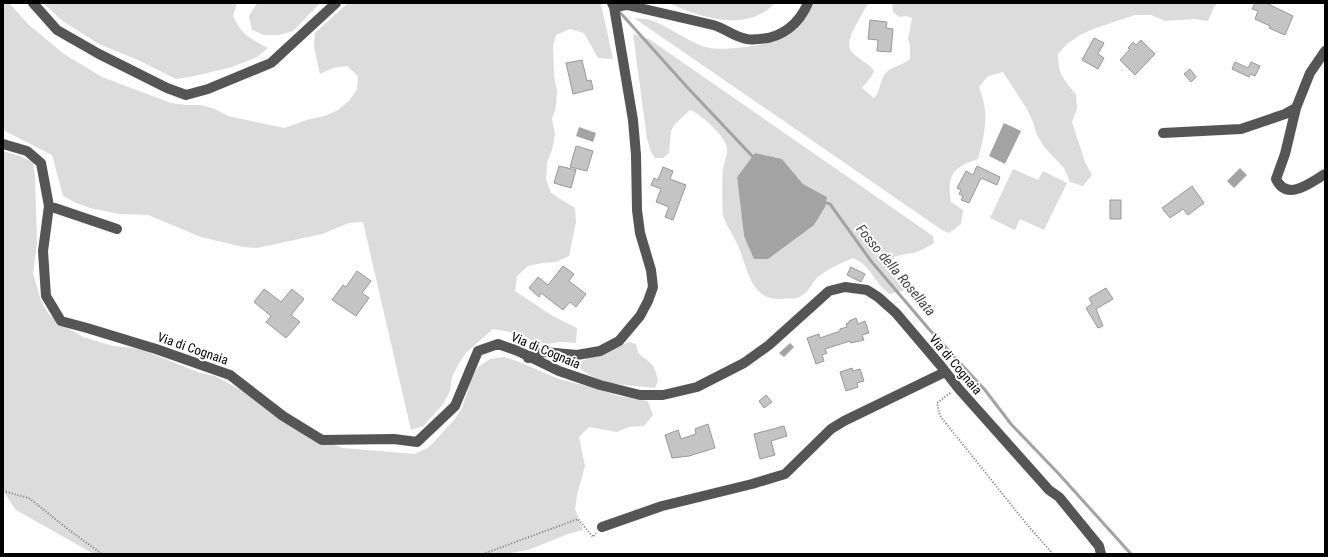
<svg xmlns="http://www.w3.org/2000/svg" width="1328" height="557" font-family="'Roboto Condensed',sans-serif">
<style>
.green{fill:#dcdcdc;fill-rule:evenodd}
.water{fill:#a3a3a3}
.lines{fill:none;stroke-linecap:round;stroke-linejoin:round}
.stream{stroke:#a3a3a3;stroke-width:3}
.building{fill:#c4c4c4;stroke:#999}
.path{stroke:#777;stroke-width:2;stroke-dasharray:1 2;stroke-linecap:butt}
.minor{stroke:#555;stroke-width:10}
.labels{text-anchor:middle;stroke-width:4;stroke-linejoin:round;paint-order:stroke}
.street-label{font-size:13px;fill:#000;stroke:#fff}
.water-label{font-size:14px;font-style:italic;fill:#444;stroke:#fff}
</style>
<rect width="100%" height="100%" fill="#fff"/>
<!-- green -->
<path class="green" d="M3,3H9L28,24L64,54L102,77L171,103L186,105H201L215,109L228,116L284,128L310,119L325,116L338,110L349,101L357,89L358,76L347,66L333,68L320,74L314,47L315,33L348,3H603L601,4L613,59L598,58L584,33L570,29L556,35L553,46L554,76L557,91L556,106L552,119L555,134L552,150L547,163L546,179L551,193L575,208L576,222L569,256L556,262L542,263L528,266L517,276L515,291L551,315L577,328L576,343L561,342L547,344L534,342L521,334L493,329L467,352L459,363L452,377L450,391L443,404L423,426L411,430L363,222L349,223L322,234L257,248L243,247L201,237L148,215L119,214L90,208L76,203L63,196L52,155L3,130Z
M43,3H237L233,16C242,35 249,38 268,48L257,57L232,67L190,77L176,79L138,60L99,44L64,22Z
M257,3H320L293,31L279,35H264L252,30L249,16Z
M669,3H775C747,33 701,18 669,3Z
M810,3H868C863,15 842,41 852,52C859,60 868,62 874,71L871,77L862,88L874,98C881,91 879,82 885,74C891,66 902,66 910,59V45L908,39L912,18L906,16L899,17L893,12L892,3H1218L1214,7L1208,21L1194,19L1165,21L1151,15H1135L1093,29L1080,35L1067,44L1058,54C1058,74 1063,79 1076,94L1077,108L1072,122L1085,162L1092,175L1083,186L1070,182L1064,168L1045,148L1037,135L1033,122L1027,109L1003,72L988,76L979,87C990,116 985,131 978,159C952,167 947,176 951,202L963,210L961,224L949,233L942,230L634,18C639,19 645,18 650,20C668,26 684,39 702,46C720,53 771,46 788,35C800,28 804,15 810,3Z
M633,34L649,39L933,236L934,243C928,247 920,251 913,253C906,254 900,255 894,257C891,270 899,279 905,290L890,294C879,287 874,275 864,265C862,262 857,260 853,258C843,262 823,271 816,279C810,286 808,294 797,298C793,299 786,298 782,299C751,301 748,270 739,248C735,237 726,226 723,215C722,209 722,175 723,169C724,162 728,155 727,148C726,137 701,114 690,110L674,125L671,131L669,153L663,158H655L651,152L647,139ZM755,153L782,159L803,184L827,197L744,236L737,177Z
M3,151L20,156L33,162L35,177L37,243L33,273L41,301L48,313L58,322L83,337L113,346L141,349L200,373L215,376L254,397L316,438L343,448L415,454L429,447L455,419L462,408L471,380L478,367L490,359L504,357L517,361L559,379L591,387L619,396L648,401L653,415L644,426L629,427L617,432L589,427L579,437L585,466L577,495L575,509L583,530L568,534L528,550L505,554H94L16,510L3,491Z
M1013,169L1038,180L1043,171L1067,183L1044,230L1020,219L1015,230L990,218Z
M629,342L636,344C638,359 646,356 653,366C656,370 657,377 658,381L655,388C631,385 599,386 580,368L582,361Z"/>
<!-- water -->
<path class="water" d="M1004,123L1021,131L1005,164L989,156Z
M579,127L596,133L593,142L576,136Z
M755,153L782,159L803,184L827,197L825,207L814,225L768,259H754L744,236L737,177Z
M1240,168L1247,175L1234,188L1227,181Z
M790,343L794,347L784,357L779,353Z"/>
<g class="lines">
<!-- stream -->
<path class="stream" d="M617,9L687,87L754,158
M823,202L830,204L871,261L928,328L985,390L1011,424L1058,473L1131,554"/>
</g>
<!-- building -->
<path class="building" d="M1255,3H1266L1293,16L1285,35L1269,28L1270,26L1255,19L1258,11L1252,9Z
M870,20L887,22L886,28L893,29L891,52L877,51L878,40L868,39Z
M1094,38L1104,43L1098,54L1104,58L1098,69L1082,60Z
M1141,40L1155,54L1135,75L1120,60L1130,49L1128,48L1133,42L1136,45Z
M582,60L587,81L591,80L593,89L573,94L566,63Z
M1235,62L1248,68L1251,62L1260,66L1255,76L1250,74L1249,77L1232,69Z
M1190,69L1196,77L1191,82L1184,74Z
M576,146L593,151L587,171L570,167Z
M559,166L576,170L571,188L554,183Z
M977,166L1000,177L997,185L981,178L969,203L961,200L963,196L959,194L961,190L957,188L966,171L973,175Z
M663,167L673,171L670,179L686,185L673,220L665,217L669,207L656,202L661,189L651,185L654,178L658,180Z
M1192,186L1204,203L1188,215L1183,209L1170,218L1162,208Z
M1110,200H1121V219H1110Z
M563,266L574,274L569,281L586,294L576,307L570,302L563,310L541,293L539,297L529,288L538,277L548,285Z
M851,267L865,274L861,282L847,275Z
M357,271L371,281L362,293L369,298L356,316L332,300L343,285L346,287Z
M1106,288L1113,299L1096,309L1103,326L1098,328L1086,308L1092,304L1089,298Z
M264,289L281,302L292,289L304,299L291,315L300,322L286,338L266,322L271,316L254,302Z
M856,318L858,324L865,321L869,333L862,335L864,340L851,343L850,341L825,349L827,353L822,355L824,361L816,364L807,338L819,334L820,338L840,331V329L847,327L846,324L849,323V321Z
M852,368L853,371L860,369L864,381L857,383L858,387L846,391L840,372Z
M766,395L772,402L764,408L759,401Z
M708,424L715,448L689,456L672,458L665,435L678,430L681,439L696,434L695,429Z
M784,426L787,436L771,441L775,455L760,459L754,434Z"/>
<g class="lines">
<!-- path -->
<path class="path" d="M950,393L937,403L940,416L1029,527L1053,554
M3,491L29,498L69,530L102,554
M483,554L578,519L593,537L596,533"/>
<!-- minor -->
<path class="minor" d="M33,3L57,30L99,54L167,88L186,95L208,89L271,63L336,3
M614,7L627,5C656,12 684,18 713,25C725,28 734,37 747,39C751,40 755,39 759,39C782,38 799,24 808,3
M1325,51L1310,73L1296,108L1285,154L1276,179C1287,202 1310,183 1325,174
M1163,133L1241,129L1285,114L1296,108
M3,144L27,151L41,163L49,206L117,229
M49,206L43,251L46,296L61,321L87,328L156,349L230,375L283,416L322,440L394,439L417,442L455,406L478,351L498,344L518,351L559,371L600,385L640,395H663L697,387L744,363L769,345L829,291L845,287L867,290L878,297L896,313L941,366L959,389L1049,490L1059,497L1099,546L1101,554
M528,358L544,352L577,355L600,351L619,341L640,316L648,301L653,287L651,270L640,233L637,210L636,155L633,120L614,7L612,3
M602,527L662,506L752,484L785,474L831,429L844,421L945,372"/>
</g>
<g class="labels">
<!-- street labels -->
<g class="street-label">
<text transform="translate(193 348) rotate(19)" y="5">Via di Cognaia</text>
<text transform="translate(546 350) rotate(23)" y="5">Via di Cognaia</text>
<text transform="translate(956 364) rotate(50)" y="5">Via di Cognaia</text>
</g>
<!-- water labels -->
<g class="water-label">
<text transform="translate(896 270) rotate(50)" y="5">Fosso della Rosellata</text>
</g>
</g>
<!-- border -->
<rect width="1328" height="557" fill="none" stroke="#000000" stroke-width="8"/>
</svg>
